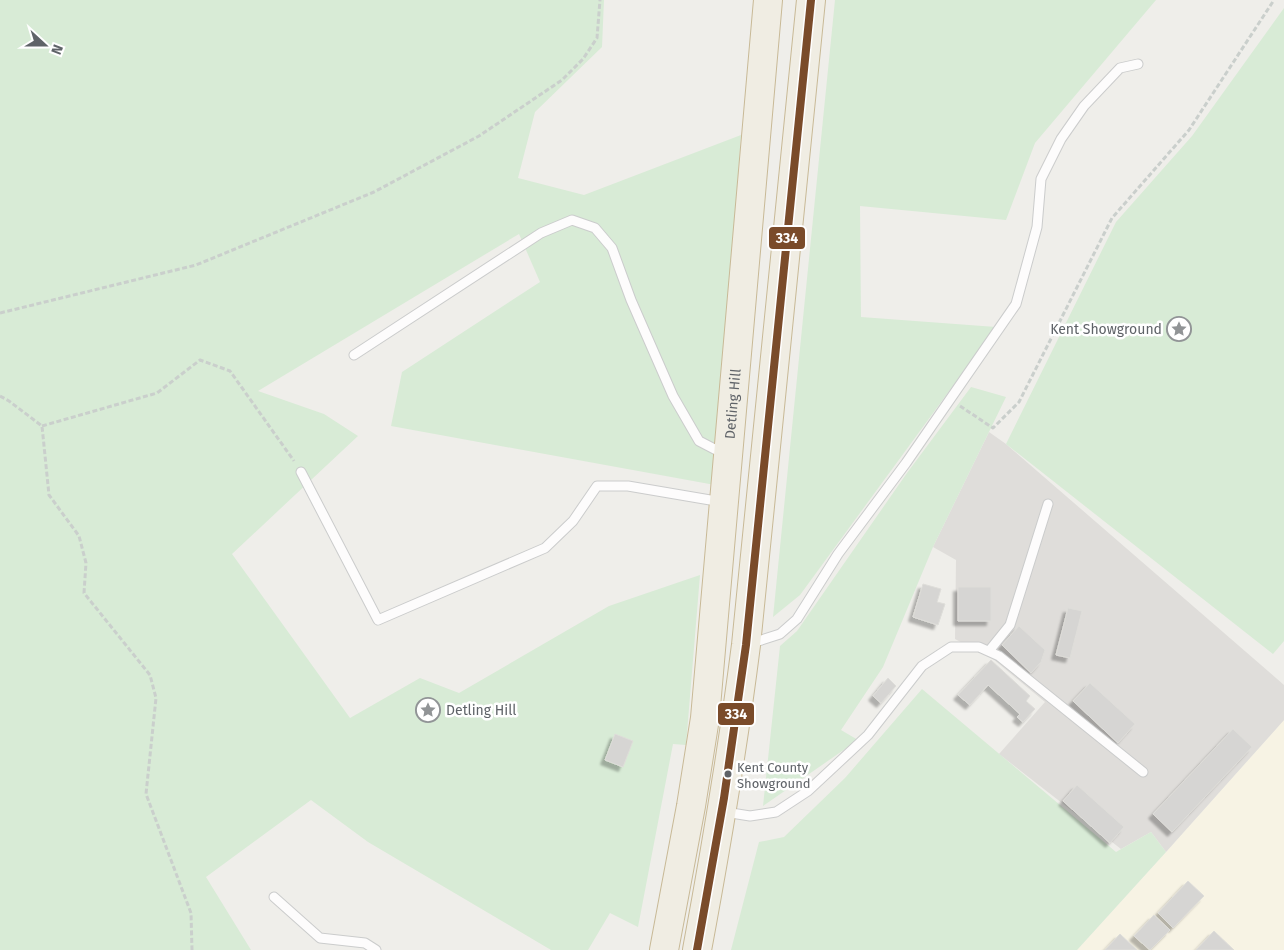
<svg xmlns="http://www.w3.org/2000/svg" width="1284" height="950" font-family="'Fira Sans',sans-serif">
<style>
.commercial{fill:#f7f3e4}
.industrial{fill:#dfddda}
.green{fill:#d8ebd6;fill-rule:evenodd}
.building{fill:#d6d5d3;stroke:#deddd9;filter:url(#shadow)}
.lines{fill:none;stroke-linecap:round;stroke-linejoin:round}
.lane-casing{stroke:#cbcccc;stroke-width:11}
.highway-casing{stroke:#c8b996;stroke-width:30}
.path{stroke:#cacfcc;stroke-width:3;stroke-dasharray:5 2.5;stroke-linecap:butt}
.lane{stroke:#fdfcfc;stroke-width:9}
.highway{stroke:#f0ede3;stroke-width:28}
.bus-1-casing{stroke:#fff;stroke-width:11}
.bus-1{stroke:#7a4b2a;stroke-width:8}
.bus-dot{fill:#5f6368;stroke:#fff;stroke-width:2}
.labels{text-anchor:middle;stroke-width:5;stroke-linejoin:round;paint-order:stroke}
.bus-label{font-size:13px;fill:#5f6368;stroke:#fff;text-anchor:start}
.poi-label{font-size:14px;fill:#5f6368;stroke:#fff;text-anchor:end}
.street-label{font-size:14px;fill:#5f6368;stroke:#fff}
.line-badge{stroke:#fff;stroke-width:2}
.badge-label{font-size:14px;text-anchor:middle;font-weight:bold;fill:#fff}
</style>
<defs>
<filter id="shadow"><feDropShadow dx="-4.5" dy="4.5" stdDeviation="1" flood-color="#0004"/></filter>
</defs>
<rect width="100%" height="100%" fill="#efeeea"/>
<!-- commercial -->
<path class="commercial" d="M1284,720V950H1077L1166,852Z"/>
<!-- industrial -->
<path class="industrial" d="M989,432L1006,444L1284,685V720L1166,852L1151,832L1121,849L999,754L1045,702L993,659L955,639L956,560L933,547Z"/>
<!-- green -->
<path class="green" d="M0,0H604L602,47L535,112L518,178L584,195L741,135L715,485L391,426L402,372L540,282L519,234L258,391L324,414L358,436L232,554L350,718L420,678L459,693L609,606L700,575L686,745L673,744L638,927L610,913L588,950H551L368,842L311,800L206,877L251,950H0ZM615,735L632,741L623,767L605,760Z
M835,0H1156L1035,143L1006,220L860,206L861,317L996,327L800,595L773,617Z
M1284,8V641L1273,654L1006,444L1116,222L1192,136Z
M971,387L1006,397L933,547L883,667L841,730L858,740L763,806L780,646L797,631L907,473Z
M922,689L1116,852L1151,832L1166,852L1077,950H731L759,842L784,837L845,778Z"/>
<!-- building -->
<path class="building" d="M923,584L941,589L937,602L945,604L938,625L913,617Z
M958,587H991V621H958Z
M1068,608L1082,611L1070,658L1056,655Z
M1019,626L1045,650L1041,662L1031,673L1002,645Z
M991,660L1030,696L1026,701L1035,709L1023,722L1017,717L1020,714L988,685L970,705L958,695Z
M888,678L896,686L881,703L873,696Z
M1090,683L1135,724L1118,743L1073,701Z
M1233,729L1252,747L1172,832L1153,814Z
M615,734L633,741L623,767L605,760Z
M1077,785L1124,827L1110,843L1063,801Z
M1188,881L1204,896L1173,928L1158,913Z
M1154,915L1170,930L1150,950L1134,936Z
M1214,931L1234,950H1196Z
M1120,934L1137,950H1105Z"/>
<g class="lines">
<defs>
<path id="lane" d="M354,355L541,233L572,220L595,228L612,248L631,300L673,396L699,441L724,454
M301,472L378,620L545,548L573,521L597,486H628L722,502
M749,644L780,634L797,619L838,554L906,463L1016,304L1037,227L1041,179L1061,139L1084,106L1120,68L1138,64
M989,651L1010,625L1048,504
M725,812L750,816L776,812L808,791L868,735L922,666L951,647H979L999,656L1143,772
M274,897L320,938L365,943L376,950"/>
<g id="highway">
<path id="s1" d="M664,950L691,806L705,718L768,0"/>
<path d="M697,950C716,848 733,747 746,645L811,0"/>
</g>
</defs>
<!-- lane casing -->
<use href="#lane" class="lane-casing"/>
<!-- highway casing -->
<use href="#highway" class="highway-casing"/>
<!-- path -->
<path class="path" d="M0,313L196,265L374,192L479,136L562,80L583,59L597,38L600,0
M0,396L9,401L42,426L49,495L79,536L86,563L84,593L150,675L156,698L146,794L191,913L192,950
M960,406L993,428L1019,402L1112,218L1189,130L1274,0
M42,426L157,393L200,360L230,371L294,461"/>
<!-- lane -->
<use href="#lane" class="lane"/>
<!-- highway -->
<use href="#highway" class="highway"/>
<defs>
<path id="bus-1" d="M697,950L724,798L746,645L811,0"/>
</defs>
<!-- bus-1 casing -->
<use href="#bus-1" class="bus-1-casing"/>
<!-- bus-1 -->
<use href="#bus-1" class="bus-1"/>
</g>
<!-- icons -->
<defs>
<symbol id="sight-ring" viewBox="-11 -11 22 22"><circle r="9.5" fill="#fff" stroke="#919496" stroke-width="1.5"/><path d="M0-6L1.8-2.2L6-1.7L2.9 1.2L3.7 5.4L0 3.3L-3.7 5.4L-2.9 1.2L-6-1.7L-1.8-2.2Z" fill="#919496"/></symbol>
</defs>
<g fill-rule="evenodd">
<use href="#sight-ring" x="1165" y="315" width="28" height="28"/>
<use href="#sight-ring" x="414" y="696" width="28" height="28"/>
</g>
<!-- markers -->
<circle class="bus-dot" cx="728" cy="774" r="4.5"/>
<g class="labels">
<!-- bus labels -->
<g class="bus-label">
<text x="737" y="772">Kent County<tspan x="737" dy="16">Showground</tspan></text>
</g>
<!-- poi labels -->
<g class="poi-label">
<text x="1162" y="334">Kent Showground</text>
<text x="446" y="715" text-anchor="start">Detling Hill</text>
</g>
<!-- street labels -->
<g class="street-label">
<text dy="5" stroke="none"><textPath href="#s1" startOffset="551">Detling Hill</textPath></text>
</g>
</g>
<g class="line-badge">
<rect x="768" y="226" width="38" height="24" rx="5" fill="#7a4b2a"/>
<rect x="717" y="702" width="38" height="24" rx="5" fill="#7a4b2a"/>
</g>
<g class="badge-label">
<text x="787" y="243">334</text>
<text x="736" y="719">334</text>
</g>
<!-- north arrow -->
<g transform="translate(45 45) rotate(111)" stroke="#ffffff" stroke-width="4" paint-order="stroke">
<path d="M0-4L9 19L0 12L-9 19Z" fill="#5f6368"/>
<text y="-8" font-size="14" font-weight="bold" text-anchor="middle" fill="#5f6368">N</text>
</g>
</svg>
